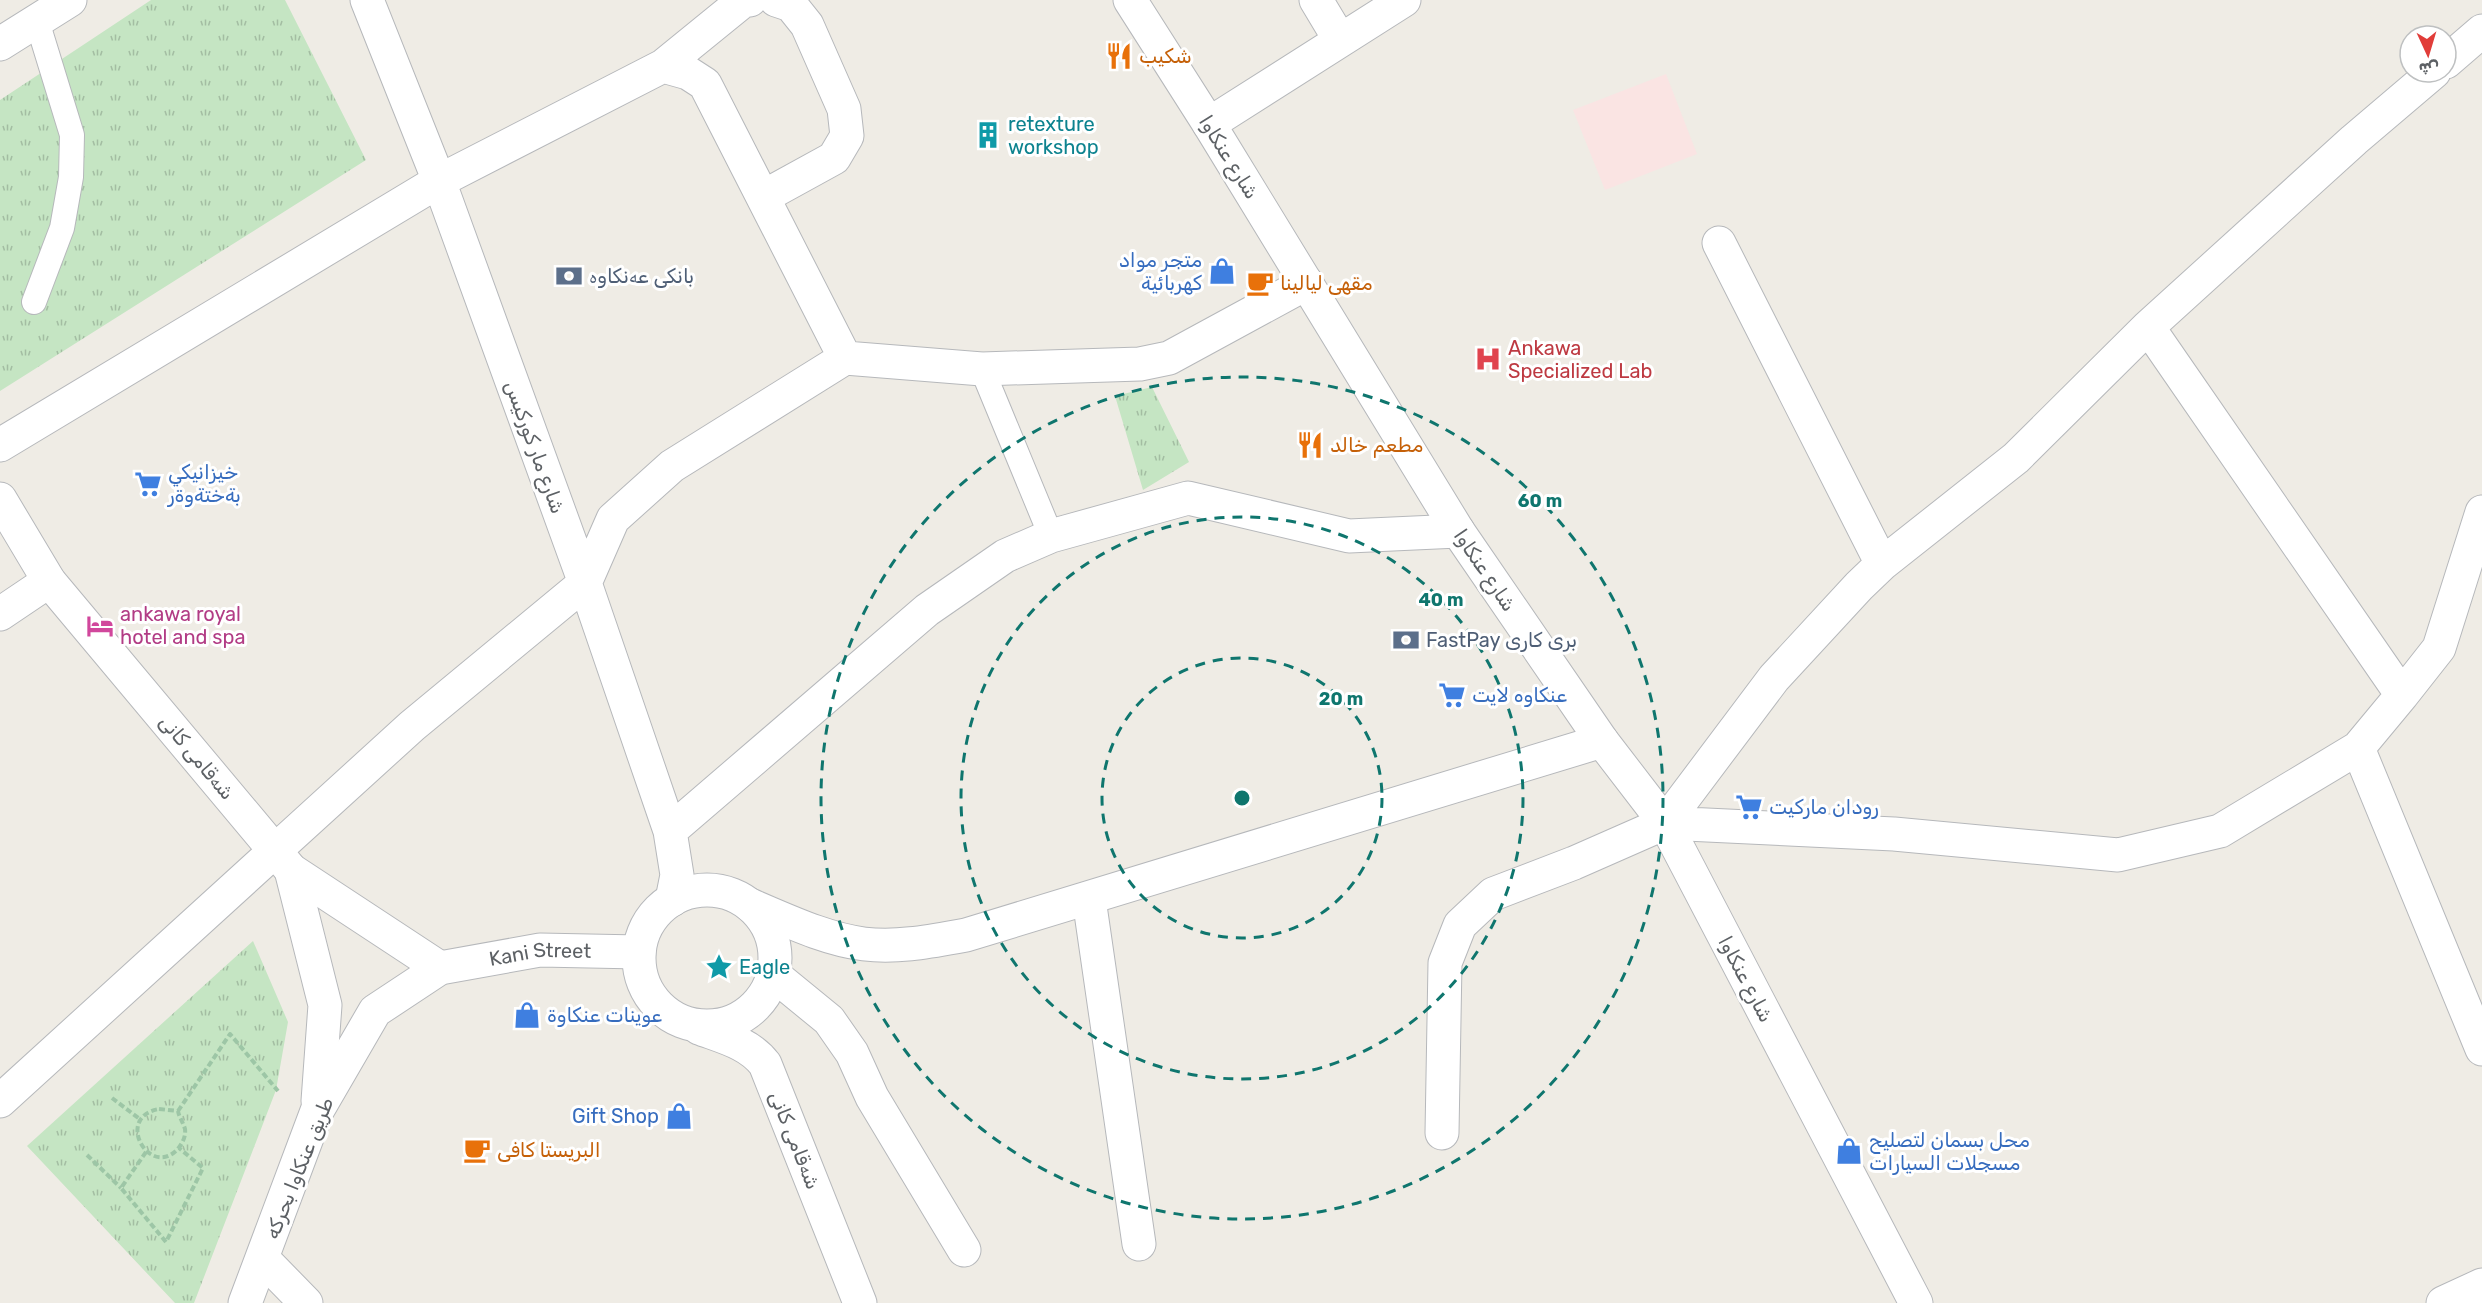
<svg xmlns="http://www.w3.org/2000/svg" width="2482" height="1303" font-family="Rubik,'Noto Naskh Arabic',sans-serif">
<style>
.medical{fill:#fae4e3}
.grass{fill:url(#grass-tufts)}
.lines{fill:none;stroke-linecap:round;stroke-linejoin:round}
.service-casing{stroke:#b6b8bb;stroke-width:26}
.minor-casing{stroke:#b6b8bb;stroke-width:35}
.tertiary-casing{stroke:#b6b8bb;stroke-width:35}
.path{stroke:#9dc6a6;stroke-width:4;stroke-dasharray:6 3;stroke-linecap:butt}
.service{stroke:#fff;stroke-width:24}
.minor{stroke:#fff;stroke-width:33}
.tertiary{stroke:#fff;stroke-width:33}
.ring{fill:none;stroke:#0f766e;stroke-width:3;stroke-dasharray:10 8}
.labels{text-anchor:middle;stroke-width:6;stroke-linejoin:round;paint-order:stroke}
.food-label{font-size:20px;fill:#c56008;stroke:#fff;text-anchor:start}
.culture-label{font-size:20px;fill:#0d838f;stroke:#fff;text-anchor:start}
.street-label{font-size:20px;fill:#5d6165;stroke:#fff}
.shop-label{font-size:20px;fill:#366cbe;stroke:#fff;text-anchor:start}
.service-label{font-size:20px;fill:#4e5e75;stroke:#fff;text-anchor:start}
.health-label{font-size:20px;fill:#be3a42;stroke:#fff;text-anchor:start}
.hotel-label{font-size:20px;fill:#b23c85;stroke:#fff;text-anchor:start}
.centre{fill:#0f766e;stroke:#fff;stroke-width:3}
.ring-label{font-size:18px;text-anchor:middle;font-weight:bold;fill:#0f766e;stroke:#fff;stroke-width:6;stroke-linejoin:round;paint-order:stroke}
</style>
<defs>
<pattern id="grass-tufts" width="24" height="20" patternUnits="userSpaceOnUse" patternTransform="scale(1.5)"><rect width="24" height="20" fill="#c5e5c3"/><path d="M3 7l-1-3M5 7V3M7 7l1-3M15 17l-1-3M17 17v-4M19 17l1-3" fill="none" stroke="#a3bda2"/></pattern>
</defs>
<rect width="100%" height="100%" fill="#efece5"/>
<!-- medical -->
<path class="medical" d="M1666,74L1697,154L1605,190L1573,110Z"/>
<!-- grass -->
<path class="grass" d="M151,0H285L366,160L0,391V100Z
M1152,387L1189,462L1143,490L1115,396Z
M253,941L288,1022L276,1090L194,1303H175L27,1146Z"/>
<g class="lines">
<defs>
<path id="service" d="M34,302L62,228L71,177L72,135L37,21
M982,369L1051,536"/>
<path id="minor" d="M367,0L439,181L585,583L670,831L677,875L672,900
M1316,0L1340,40
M0,44L70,0
M2446,62L2482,31
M663,66L743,1L750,0
M1209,124L1404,0
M763,197L834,158L847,136L844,109L807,25L791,5L776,0
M1719,243L1882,564
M2148,327L2402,695
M0,445L439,181L663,66L688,73L705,84L845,358
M0,614L49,581
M2358,748L2482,1049
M1665,823L1774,678L1859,586L1882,564L2016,458L2148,327L2354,140L2434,72
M670,831L927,610L1005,556L1051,536L1188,498L1349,536L1458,531
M1089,899L1139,1244
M774,975L829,1020L852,1053L872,1097L964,1250
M0,1101L412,726L585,583L613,519L672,466L845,358L982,369L1140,364L1169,358L1307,283
M1442,1133L1445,963L1460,925L1493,894L1574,863L1665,823L1894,834L2118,855L2220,831L2358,748L2402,695L2439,648L2482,512
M263,1259L306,1303
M2443,1303L2482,1285"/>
<g id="tertiary">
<path d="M1130,0L1209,124L1458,531L1602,741L1665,823L1916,1303"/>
<path d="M0,499L49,581L291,870L440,968"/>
<path d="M291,870L325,1005L318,1101"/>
<circle cx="707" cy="958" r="68"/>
<path d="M750,905C786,920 825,939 864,944C899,948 932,941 966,935L1602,741"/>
<path d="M699,1028C723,1037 749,1043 765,1064L860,1303"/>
<path id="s1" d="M245,1303L317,1111L375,1011L440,968L540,950L639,952"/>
</g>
</defs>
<!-- service casing -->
<use href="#service" class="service-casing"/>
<!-- minor casing -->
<use href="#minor" class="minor-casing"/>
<!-- tertiary casing -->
<use href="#tertiary" class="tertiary-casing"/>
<!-- path -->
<path class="path" d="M112,1098L141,1120
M159,1109L178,1111C179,1117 183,1122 185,1129C186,1137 182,1144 177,1150C149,1178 114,1117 159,1109Z
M178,1111L230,1034L278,1091
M146,1152L121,1188L166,1242L203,1168L179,1148
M87,1155L121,1188"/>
<!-- service -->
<use href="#service" class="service"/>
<!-- minor -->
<use href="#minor" class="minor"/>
<!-- tertiary -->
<use href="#tertiary" class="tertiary"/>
</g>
<!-- distance rings -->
<g class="ring">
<circle cx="1242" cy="798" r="140"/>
<circle cx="1242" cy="798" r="281"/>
<circle cx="1242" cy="798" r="421"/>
</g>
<!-- icons -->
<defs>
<symbol id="restaurant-bare" viewBox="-9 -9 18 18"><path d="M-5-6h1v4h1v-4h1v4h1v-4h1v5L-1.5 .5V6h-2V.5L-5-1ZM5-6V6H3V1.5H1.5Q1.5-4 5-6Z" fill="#e8710a" stroke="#fff" stroke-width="2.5" paint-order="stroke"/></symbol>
<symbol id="building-bare" viewBox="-9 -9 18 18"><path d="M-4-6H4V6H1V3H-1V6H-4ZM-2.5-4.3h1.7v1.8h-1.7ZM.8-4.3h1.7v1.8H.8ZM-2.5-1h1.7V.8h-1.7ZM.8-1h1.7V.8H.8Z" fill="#0f9aa8" stroke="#fff" stroke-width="2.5" paint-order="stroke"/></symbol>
<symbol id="shop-bare" viewBox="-9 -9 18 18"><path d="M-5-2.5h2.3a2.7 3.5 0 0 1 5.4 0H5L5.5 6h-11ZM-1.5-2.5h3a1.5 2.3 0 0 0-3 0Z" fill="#3f7fe0" stroke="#fff" stroke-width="2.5" paint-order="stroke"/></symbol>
<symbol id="bank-bare" viewBox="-9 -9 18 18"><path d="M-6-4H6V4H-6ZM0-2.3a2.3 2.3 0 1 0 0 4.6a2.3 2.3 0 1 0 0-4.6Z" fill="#5c6f8a" stroke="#fff" stroke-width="2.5" paint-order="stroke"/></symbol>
<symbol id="cafe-bare" viewBox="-9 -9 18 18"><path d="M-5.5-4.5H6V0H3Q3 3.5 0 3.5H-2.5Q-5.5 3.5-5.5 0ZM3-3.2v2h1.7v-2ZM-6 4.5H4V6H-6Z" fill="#e8710a" stroke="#fff" stroke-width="2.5" paint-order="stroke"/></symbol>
<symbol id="hospital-bare" viewBox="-9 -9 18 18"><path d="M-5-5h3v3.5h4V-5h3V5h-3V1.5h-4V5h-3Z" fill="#e0444e" stroke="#fff" stroke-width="2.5" paint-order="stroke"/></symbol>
<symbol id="supermarket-bare" viewBox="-9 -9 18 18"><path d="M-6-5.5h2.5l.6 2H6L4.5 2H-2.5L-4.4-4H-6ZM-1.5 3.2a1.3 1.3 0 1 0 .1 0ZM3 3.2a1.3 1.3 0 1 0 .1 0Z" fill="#3f7fe0" stroke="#fff" stroke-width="2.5" paint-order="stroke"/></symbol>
<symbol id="hotel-bare" viewBox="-9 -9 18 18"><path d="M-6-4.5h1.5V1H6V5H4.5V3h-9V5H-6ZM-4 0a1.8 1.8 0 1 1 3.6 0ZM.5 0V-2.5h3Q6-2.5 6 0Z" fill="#d1479c" stroke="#fff" stroke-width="2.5" paint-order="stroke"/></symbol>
<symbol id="sight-bare" viewBox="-9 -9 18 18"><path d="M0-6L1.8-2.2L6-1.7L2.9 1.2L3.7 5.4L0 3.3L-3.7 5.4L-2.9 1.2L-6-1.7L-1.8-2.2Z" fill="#0f9aa8" stroke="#fff" stroke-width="2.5" paint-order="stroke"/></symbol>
</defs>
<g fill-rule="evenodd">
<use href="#restaurant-bare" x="1100" y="37" width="38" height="38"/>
<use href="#building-bare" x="969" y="116" width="38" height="38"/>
<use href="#shop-bare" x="1203" y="252" width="38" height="38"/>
<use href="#bank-bare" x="550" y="257" width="38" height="38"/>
<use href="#cafe-bare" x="1241" y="264" width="38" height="38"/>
<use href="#hospital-bare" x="1469" y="340" width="38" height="38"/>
<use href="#restaurant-bare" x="1291" y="426" width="38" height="38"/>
<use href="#supermarket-bare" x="129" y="465" width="38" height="38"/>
<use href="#hotel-bare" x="81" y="607" width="38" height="38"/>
<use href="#bank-bare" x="1387" y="621" width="38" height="38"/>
<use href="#supermarket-bare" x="1433" y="676" width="38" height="38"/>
<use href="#supermarket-bare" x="1730" y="788" width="38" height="38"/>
<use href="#sight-bare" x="700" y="948" width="38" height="38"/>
<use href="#shop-bare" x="508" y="996" width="38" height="38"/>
<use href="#shop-bare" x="660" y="1097" width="38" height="38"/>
<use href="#cafe-bare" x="458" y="1131" width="38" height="38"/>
<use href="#shop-bare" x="1830" y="1132" width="38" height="38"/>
</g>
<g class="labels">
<!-- food labels -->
<g class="food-label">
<text x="1139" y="63">شكيب</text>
<text x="1280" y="290">مقهى ليالينا</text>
<text x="1330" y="452">مطعم خالد</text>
<text x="497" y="1157">البریستا كافی</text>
</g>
<!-- culture labels -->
<g class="culture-label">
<text x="1008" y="131">retexture<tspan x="1008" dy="23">workshop</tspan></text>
<text x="739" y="974">Eagle</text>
</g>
<!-- street labels -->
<g class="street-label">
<text transform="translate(1229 157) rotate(58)" y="7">شارع عنكاوا</text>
<text transform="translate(535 447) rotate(70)" y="7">شارع مار كوركيس</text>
<text transform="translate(1485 570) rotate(56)" y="7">شارع عنكاوا</text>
<text transform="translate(197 757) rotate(50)" y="7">شەقامی کانی</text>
<text dy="7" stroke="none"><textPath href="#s1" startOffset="500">Kani Street</textPath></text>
<text transform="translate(1746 979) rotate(62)" y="7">شارع عنكاوا</text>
<text transform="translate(795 1140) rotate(68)" y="7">شەقامی کانی</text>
<text transform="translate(299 1168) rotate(-68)" y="7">طريق عنكاوا بحركه</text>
</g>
<!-- shop labels -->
<g class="shop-label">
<text x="1202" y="267" text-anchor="end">متجر مواد<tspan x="1202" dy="23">كهربائية</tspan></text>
<text x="168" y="479">خيزانيكي<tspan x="168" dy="23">بةختةوةر</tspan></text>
<text x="1472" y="702">عنكاوه لايت</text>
<text x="1769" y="814">رودان ماركيت</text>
<text x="547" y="1022">عوينات عنكاوة</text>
<text x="659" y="1123" text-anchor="end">Gift Shop</text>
<text x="1869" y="1147">محل بسمان لتصليح<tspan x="1869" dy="23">مسجلات السيارات</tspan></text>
</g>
<!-- service labels -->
<g class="service-label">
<text x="589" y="283">بانکی عەنکاوە</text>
<text x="1426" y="647">FastPay بری كاری</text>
</g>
<!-- health labels -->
<g class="health-label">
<text x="1508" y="355">Ankawa<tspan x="1508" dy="23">Specialized Lab</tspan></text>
</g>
<!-- hotel labels -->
<g class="hotel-label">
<text x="120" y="621">ankawa royal<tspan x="120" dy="23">hotel and spa</tspan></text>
</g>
</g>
<circle cx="1242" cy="798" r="9" class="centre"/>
<g class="ring-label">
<text x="1540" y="507">60 m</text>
<text x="1441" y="606">40 m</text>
<text x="1341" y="705">20 m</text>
</g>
<!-- north arrow -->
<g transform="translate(2428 54) rotate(176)"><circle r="28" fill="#ffffff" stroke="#bec0c1" stroke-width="1.5"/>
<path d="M0-4.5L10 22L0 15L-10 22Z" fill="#e13d39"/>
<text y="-9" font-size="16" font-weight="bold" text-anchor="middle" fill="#5d6165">ش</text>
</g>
</svg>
